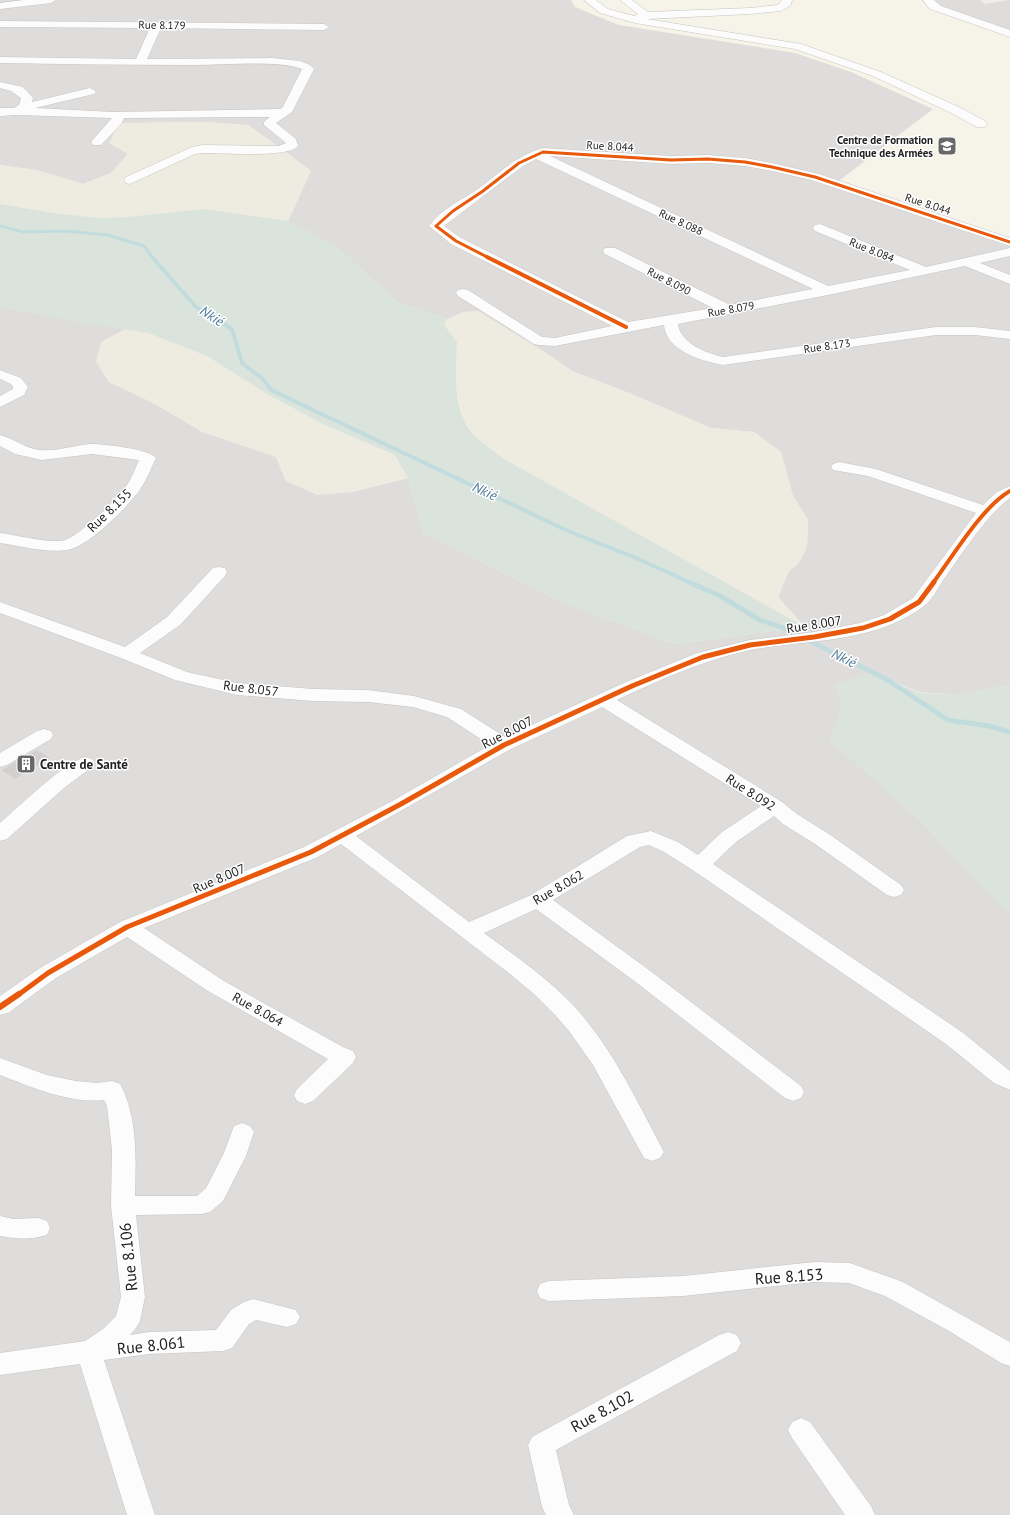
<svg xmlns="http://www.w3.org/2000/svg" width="1010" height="1515" font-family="'PT Sans',sans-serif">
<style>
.residential{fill:#dedddc}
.education{fill:#f6f4e8}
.farmland{fill:#eeece0}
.wetland{fill:#dae4dd}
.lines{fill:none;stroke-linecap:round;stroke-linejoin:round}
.stream-far2{stroke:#c2dcde;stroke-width:3}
.stream-far1{stroke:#c2dcde;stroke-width:4}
.stream{stroke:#c2dcde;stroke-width:5}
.building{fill:#d2cfce}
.street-casing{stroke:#c5c4c3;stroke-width:1}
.street{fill:#fdfcfc;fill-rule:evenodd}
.cycleway-far3-casing{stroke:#fff;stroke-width:4.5}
.cycleway-far2-casing{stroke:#fff;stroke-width:6}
.cycleway-far1-casing{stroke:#fff;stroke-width:8}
.cycleway-casing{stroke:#fff;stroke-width:9}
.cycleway-far3{stroke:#e8590c;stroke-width:3}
.cycleway-far2{stroke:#e8590c;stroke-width:4}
.cycleway-far1{stroke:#e8590c;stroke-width:5}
.cycleway{stroke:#e8590c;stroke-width:6}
.labels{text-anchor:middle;stroke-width:3;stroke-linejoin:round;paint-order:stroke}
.far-street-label{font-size:11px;fill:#212121;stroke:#fff}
.far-poi-label{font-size:11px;font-weight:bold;fill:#212121;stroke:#fff;text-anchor:end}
.street-label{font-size:13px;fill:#212121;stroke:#fff}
.poi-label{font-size:13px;font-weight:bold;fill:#212121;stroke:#fff;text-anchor:start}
.water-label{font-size:14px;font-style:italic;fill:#4f7b99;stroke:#fff}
.near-street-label{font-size:16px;fill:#212121;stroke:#fff}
</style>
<rect width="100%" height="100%" fill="#efedeb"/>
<!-- residential -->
<path class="residential" d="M0,0H982L981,2L985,4L1010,0V685L958,695L919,692L872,673L835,685L843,704L830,740L920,820L1001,906L1010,912V1515H0V307L126,329L101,342L109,382L248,447L276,457L286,481L352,492L408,478L423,533L564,603L675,644L805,627L778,597L789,571L798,564L807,547L808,520L793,496L781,452L754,432L711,428L634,395L572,371L543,351L478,311L464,312L447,319L397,302L337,247L288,221L311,171L248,125L205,122L119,123L128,154L111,173L83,184L36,170L0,165Z"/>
<!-- education -->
<path class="education" d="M571,0H925L1010,35V239L836,183L933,109L851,72L795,53L619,25L575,7Z"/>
<!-- farmland -->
<path class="farmland" d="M205,122L248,125L281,148L311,171L288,221L204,209L127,217L100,218L60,214L0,204V165L36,170L84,184L111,173L128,154L109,143L119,123Z
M478,311L543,351L572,371L634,395L711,428L754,432L781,452L793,496L808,520L807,547L798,564L789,571L778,597L805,627L504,459L476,437L463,419L456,386L457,342L444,325L447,319L464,312Z
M126,329L148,333L207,356L267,394L327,426L395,455L408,478L352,492L317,495L286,481L276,457L202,432L153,403L109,382L96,362L101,342Z"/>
<!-- wetland -->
<path class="wetland" d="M0,204L60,214L100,218L127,217L204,209L288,221L337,247L397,302L447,319L444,325L457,342C456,373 451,414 477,438C485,445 495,452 504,459L805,627L675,644L564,603L423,533L408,478L395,455L327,426L267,394L207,356L148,333L74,321L0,307Z
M872,673L919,693L959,695L1010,685V912L1001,906L920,820L829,740L843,704L835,685Z"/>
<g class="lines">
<!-- stream-far2 -->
<path class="stream-far2" d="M0,226L23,232L66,231L108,235L144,246L153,258"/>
<!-- stream-far1 -->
<path class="stream-far1" d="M152,257L196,307L232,329L242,363L263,379L271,390L568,531L636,558L691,583"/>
<!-- stream -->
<path class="stream" d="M689,582L720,596L760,620L784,628L886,679L948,720L989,726L1010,732"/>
</g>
<!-- building -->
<path class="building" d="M37,750L50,758L15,779L2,770Z"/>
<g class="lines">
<defs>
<path id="street" d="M24,0H56L51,3L0,9V3Z
M584,0H596L608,9L634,16L638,14L620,0H632L648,12L750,8L778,5L782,0H792L791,5L781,11L750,14L647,19L801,44L881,72L961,108L985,121L987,124L985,127H977L953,114L873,76L795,49L635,23L600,13Z
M923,0H934L941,6L1010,30V37L933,10L929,8Z
M0,21L324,24L329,27L324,30L161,28L147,59L272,58L300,61L310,65L314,69L292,112L276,123L296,139L298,146C290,158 220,153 203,153L195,154L130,184L126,183L124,180L126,177L192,147L203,145L279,146L286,143L264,125V122L270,117L124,118L122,123L101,145H93L91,142L112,118L17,115L0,116V108H14L19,105L21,98L11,91L0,88V82L23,87L33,98L32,102L90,88L94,90L96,92L94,94L35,108L113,112L280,109L283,107L302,69C278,60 223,65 196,65C130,65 65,64 0,63V57L136,59L150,28L0,27Z
M543,148L671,156L708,155L745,158L772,163L819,174L1010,238V246L811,180L772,171L745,166L708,163L671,164L550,156L828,286L910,270L815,231L813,228L815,225L820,224L926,267L1010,248V256L980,263L1010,275V284L965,266L828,295L678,324C680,343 706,353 723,357L936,327H975L1010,331V339L975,335H936L723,365C702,361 666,351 664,325L555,346L539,345L534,344L458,296L456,293L458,290L463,289L468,290L542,337L555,338L612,326L451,244L429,226C441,209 462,200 478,189C499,173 517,155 543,148ZM536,159L813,289L730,305L615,248H605L603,251L605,254L713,308L628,322L461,238L444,226L523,166Z
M0,370L21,378L28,387L24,395L0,407V396L13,389V387L11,384L0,379Z
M0,435C15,439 24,448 40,450C56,452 75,445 91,444C104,444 149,449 156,458C151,468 147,479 141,488C129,506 88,547 67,550C45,553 21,546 0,543V533C16,535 51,544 65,540C79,536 116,500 125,488C131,480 135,469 139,460L92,454L42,460L15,454L0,446Z
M839,462L876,469L983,505L997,492L1010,486V498C984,517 961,556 942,582C937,590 931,601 924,606C874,644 808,639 750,650C704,660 659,680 617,700L782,802L797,814L829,834L901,885L904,890L901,895L894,897L887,895L815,844L783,824L774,816L736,842L713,864L962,1032L1010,1071V1090L994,1083L946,1044L694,871L664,852L649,845L640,847L553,900L649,970L801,1086L804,1092L801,1098L793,1101L785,1098L633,980L536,909L484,933C514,955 545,976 571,1003C611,1045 637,1101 664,1152L660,1158L652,1161L644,1158L593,1065L569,1031L556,1016L534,994L510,974L341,844L318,857L144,928L224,981L343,1047L353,1051L356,1057L353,1063L313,1101L305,1104L297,1101L294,1095L297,1089L328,1059L208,991L127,937L56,978L8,1013L0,1015V996L40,968L120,922L304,847L394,800L490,745L447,717L413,707L368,702L313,701L237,695L175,680L121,658L0,613V602L125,647L167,617L213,568L219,567L225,568L227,572L225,576L180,625L140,653L187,672L237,683L313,689L368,690L414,696L461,709L505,737L626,682L697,653L750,640L814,632L860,623L884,615L913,598L976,513L868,476L833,470L831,467L833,464ZM602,707L761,806L722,832L698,855L678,842L651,831L627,836L531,895L469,922L356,836L511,749Z
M44,729L51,731L53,735L51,739L7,765L0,767V753L37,731Z
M85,757L92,759L95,763L92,767L64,788L7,839L0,841V823C19,807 63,763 85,757Z
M0,1058L47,1075L76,1081L97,1083L112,1081L120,1084C138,1117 136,1159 135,1196H197L206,1188L223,1155L234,1126L242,1123L250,1126L254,1132L246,1156L223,1201L210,1212L202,1214L136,1215L145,1297L140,1321L136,1328L130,1335L149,1332L216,1330L231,1310L244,1302L253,1299L296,1310L300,1317L296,1324L287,1327L256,1320L249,1324L232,1348L223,1351L149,1354L104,1360L155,1515H127L80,1364L0,1375V1353L85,1341L103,1329L116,1316L121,1297L111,1206L112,1150L107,1106L104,1100C70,1104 31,1087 0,1075Z
M0,1216L13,1219L38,1218L47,1221L50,1228L47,1235C31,1240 15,1239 0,1236Z
M814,1262L850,1263L903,1282L1010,1342V1366L1001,1363L949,1331L885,1296L849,1283L814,1282L683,1296L549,1301L540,1298L537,1291L540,1284L549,1281L683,1276Z
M728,1332L737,1335L741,1343L737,1351L556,1450L569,1505L574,1515H546L542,1507L528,1445L532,1437L719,1335Z
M801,1418L810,1422L871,1506L875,1515H845L792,1438L788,1430L792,1422Z"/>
</defs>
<!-- street casing -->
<use href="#street" class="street-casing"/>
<!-- street -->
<use href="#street" class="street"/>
<defs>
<path id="cycleway-far3" d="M489,258L456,241L436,226L453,211L483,191L519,163L543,152L671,160L708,159L745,162L772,167L815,177L1010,242"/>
<path id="cycleway-far2" d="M487,257L626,327
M933,583C953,556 982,507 1010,491"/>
<path id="cycleway-far1" d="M18,995L48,973L127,927L311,852L401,804L504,745L632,686L703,657L750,645L814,637L863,628L890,619L919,602L934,582"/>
<path id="cycleway" d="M0,1007L19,994"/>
</defs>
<!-- cycleway-far3 casing -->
<use href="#cycleway-far3" class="cycleway-far3-casing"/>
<!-- cycleway-far2 casing -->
<use href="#cycleway-far2" class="cycleway-far2-casing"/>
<!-- cycleway-far1 casing -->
<use href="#cycleway-far1" class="cycleway-far1-casing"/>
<!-- cycleway casing -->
<use href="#cycleway" class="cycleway-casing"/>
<!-- cycleway-far3 -->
<use href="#cycleway-far3" class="cycleway-far3"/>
<!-- cycleway-far2 -->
<use href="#cycleway-far2" class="cycleway-far2"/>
<!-- cycleway-far1 -->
<use href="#cycleway-far1" class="cycleway-far1"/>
<!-- cycleway -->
<use href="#cycleway" class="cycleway"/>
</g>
<!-- icons -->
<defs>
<symbol id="school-square" viewBox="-11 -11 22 22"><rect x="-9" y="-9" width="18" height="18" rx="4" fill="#696868" stroke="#fff"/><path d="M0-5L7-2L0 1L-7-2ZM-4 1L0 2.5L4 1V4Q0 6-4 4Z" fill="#fff"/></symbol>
<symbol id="building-square" viewBox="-11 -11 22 22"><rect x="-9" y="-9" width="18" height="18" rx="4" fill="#696868" stroke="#fff"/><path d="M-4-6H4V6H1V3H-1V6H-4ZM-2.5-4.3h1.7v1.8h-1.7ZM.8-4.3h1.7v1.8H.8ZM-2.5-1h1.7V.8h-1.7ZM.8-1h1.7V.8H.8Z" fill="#fff"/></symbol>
</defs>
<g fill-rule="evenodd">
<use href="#school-square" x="936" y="135" width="22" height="22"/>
<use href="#building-square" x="15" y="753" width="22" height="22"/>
</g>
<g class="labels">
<!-- far-street labels -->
<g class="far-street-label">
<text transform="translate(162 25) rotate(1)" y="4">Rue 8.179</text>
<text transform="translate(610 146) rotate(3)" y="4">Rue 8.044</text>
<text transform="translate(928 204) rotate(18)" y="4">Rue 8.044</text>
<text transform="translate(681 222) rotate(25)" y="4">Rue 8.088</text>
<text transform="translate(872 250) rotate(22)" y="4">Rue 8.084</text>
<text transform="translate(669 281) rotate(27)" y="4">Rue 8.090</text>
<text transform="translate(731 309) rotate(-10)" y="4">Rue 8.079</text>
<text transform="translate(827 346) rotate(-8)" y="4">Rue 8.173</text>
</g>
<!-- far-poi labels -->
<g class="far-poi-label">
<text x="933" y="144">Centre de Formation<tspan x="933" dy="13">Technique des Armées</tspan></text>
</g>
<!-- street labels -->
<g class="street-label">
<text transform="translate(109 510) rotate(-44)" y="5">Rue 8.155</text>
<text transform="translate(814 624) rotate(-9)" y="5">Rue 8.007</text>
<text transform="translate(251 688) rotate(7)" y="5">Rue 8.057</text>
<text transform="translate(507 732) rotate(-27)" y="5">Rue 8.007</text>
<text transform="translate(751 792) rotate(33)" y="5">Rue 8.092</text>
<text transform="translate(219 878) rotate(-23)" y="5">Rue 8.007</text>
<text transform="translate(558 887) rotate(-30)" y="5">Rue 8.062</text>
<text transform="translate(258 1009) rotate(29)" y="5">Rue 8.064</text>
</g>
<!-- poi labels -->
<g class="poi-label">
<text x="40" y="769">Centre de Santé</text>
</g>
<!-- water labels -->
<g class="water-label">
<text transform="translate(212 316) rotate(33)" y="5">Nkié</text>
<text transform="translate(485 491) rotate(25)" y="5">Nkié</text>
<text transform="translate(844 658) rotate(26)" y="5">Nkié</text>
</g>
<!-- near-street labels -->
<g class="near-street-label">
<text transform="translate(128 1257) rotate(-96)" y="6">Rue 8.106</text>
<text transform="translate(789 1276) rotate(-4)" y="6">Rue 8.153</text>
<text transform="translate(151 1345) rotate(-6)" y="6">Rue 8.061</text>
<text transform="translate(602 1411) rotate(-29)" y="6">Rue 8.102</text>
</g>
</g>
</svg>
